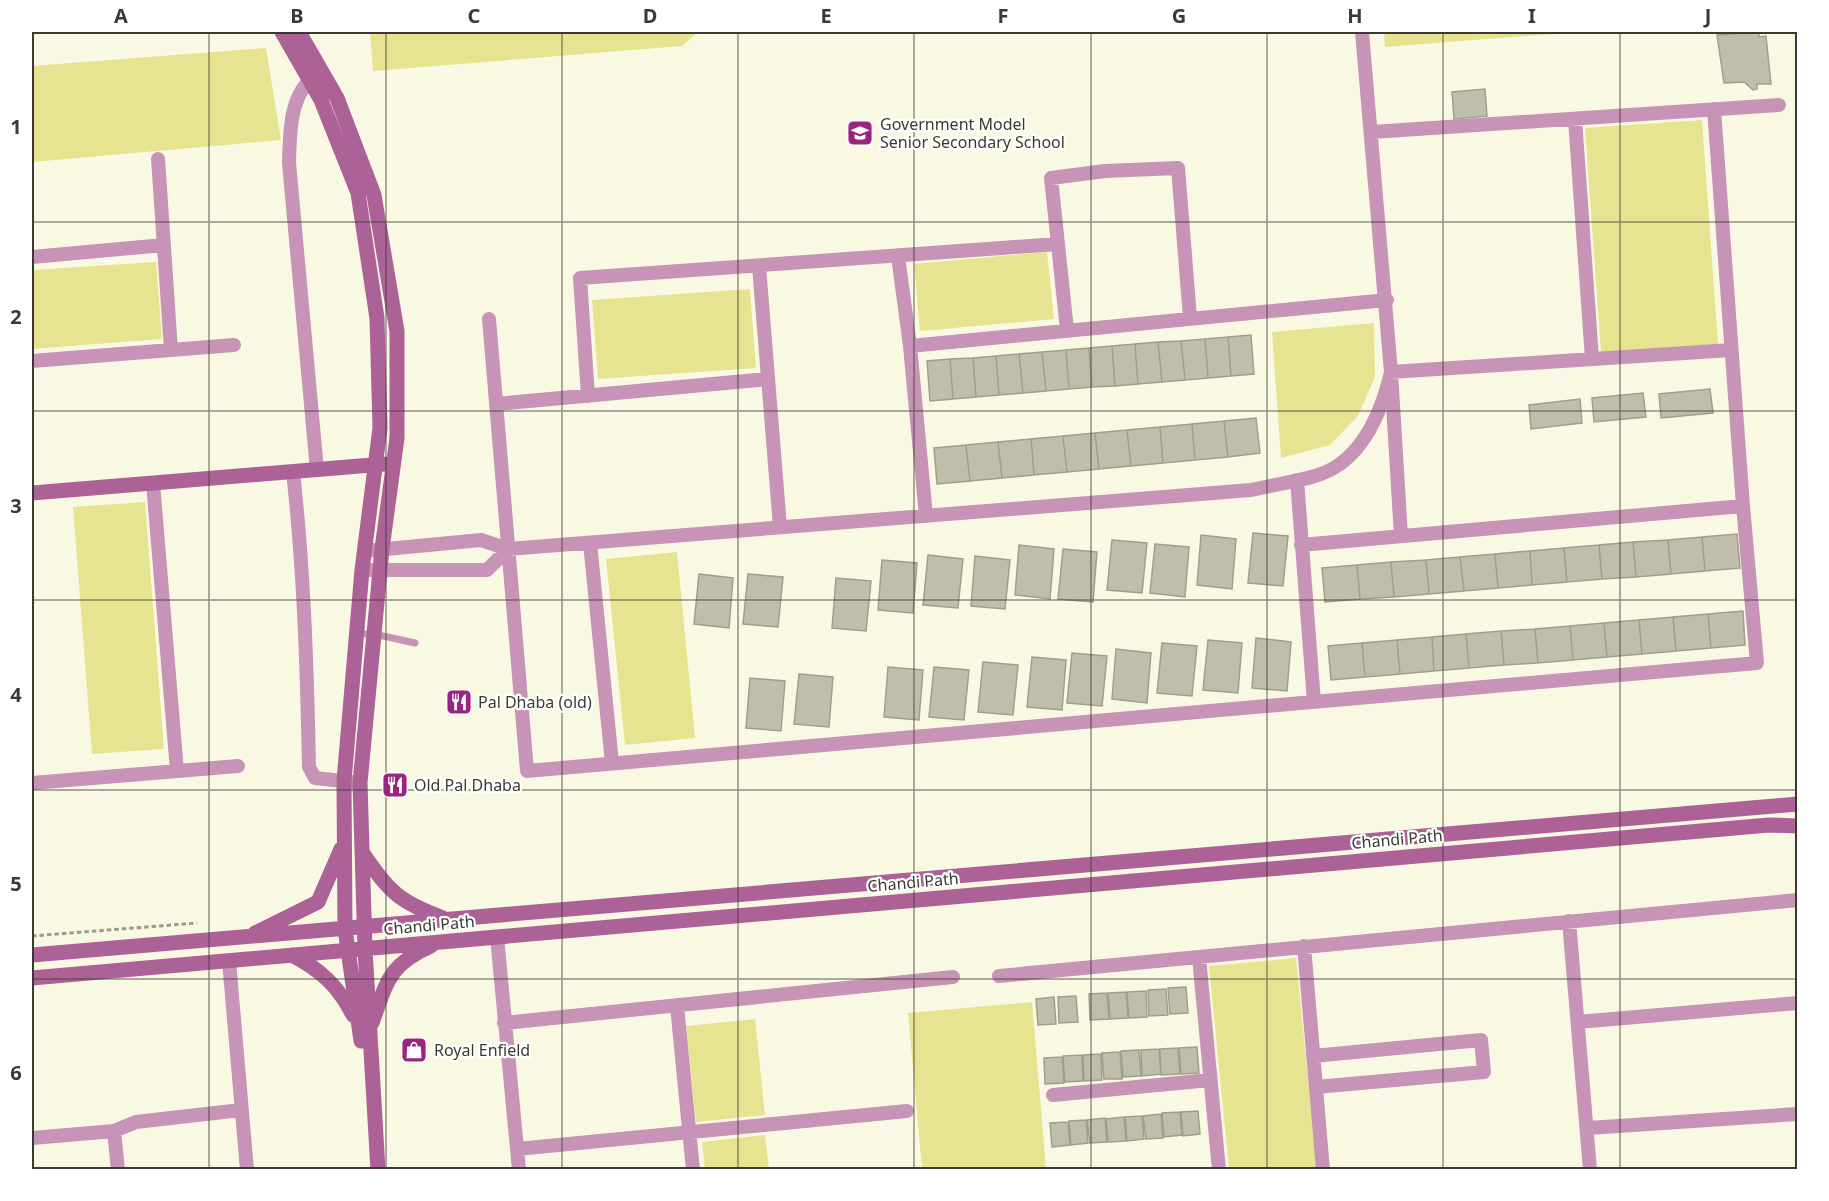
<svg xmlns="http://www.w3.org/2000/svg" width="1829" height="1201" font-family="'Noto Sans',sans-serif">
<style>
.green{fill:#e6e491}
.building{fill:#bebeaa;stroke:#9f9f8b;stroke-width:1.5}
.lines{fill:none;stroke-linecap:round;stroke-linejoin:round}
.path{stroke:#9a9a8b;stroke-width:3;stroke-dasharray:4.5 3;stroke-linecap:butt}
.lane{stroke:#c793b7;stroke-width:7}
.street{stroke:#c793b7;stroke-width:14}
.secondary{stroke:#ac6197;stroke-width:15}
.grid{fill:none;stroke:#3a3a32;stroke-width:1.5;stroke-opacity:0.55}
.labels{text-anchor:middle;stroke-width:4.5;stroke-linejoin:round;paint-order:stroke}
.poi-label{font-size:16px;fill:#3a3a32;stroke:#fff;text-anchor:start}
.street-label{font-size:16px;fill:#3a3a32;stroke:#fff}
.neatline{fill:none;stroke:#3a3a32;stroke-width:2}
.grid-label{font-size:20px;text-anchor:middle;font-weight:bold;fill:#3a3a32}
</style>
<rect width="100%" height="100%" fill="#f9f9e3"/>
<!-- green -->
<path class="green" d="M370,32H698L682,46L373,71Z
M1384,32H1579L1385,47Z
M266,48L281,140L32,162V66Z
M1702,120L1718,344L1601,352L1585,128Z
M1047,252L1054,319L920,331L914,264Z
M156,262L162,339L32,349V270Z
M750,289L756,368L598,379L592,300Z
M1374,323L1375,377L1358,416L1330,445L1281,458L1272,332Z
M145,502L164,749L92,754L73,507Z
M677,552L695,738L625,745L606,559Z
M1296,958L1317,1169H1229L1209,966Z
M1032,1002L1046,1169H922L908,1013Z
M755,1019L765,1115L696,1122L686,1026Z
M765,1135L769,1169H705L702,1142Z"/>
<!-- building -->
<path class="building" d="M1759,32V37L1766,36L1771,84H1757V89L1753,90L1744,82L1724,83L1717,35Z
M1485,89L1487,116L1454,119L1452,92Z
M1251,335L1254,374L1231,376L1228,337Z
M1228,337L1231,376L1208,378L1205,339Z
M1205,339L1208,378L1185,380L1181,341Z
M1181,341L1185,380L1162,382L1158,342Z
M1158,342L1162,382L1138,384L1135,344Z
M1135,344L1138,384L1115,386L1112,346Z
M1112,346L1115,386L1092,387L1089,348Z
M1089,348L1092,387L1069,389L1066,350Z
M1066,350L1069,389L1046,391L1042,352Z
M1042,352L1046,391L1023,393L1019,354Z
M1019,354L1023,393L999,395L996,356Z
M996,356L999,395L976,397L973,358Z
M973,358L976,397L953,399L950,359Z
M950,359L953,399L930,401L927,361Z
M1710,389L1713,413L1661,418L1659,394Z
M1643,393L1646,417L1594,422L1592,398Z
M1580,399L1582,423L1531,429L1529,405Z
M1256,418L1260,453L1228,457L1224,421Z
M1224,421L1228,457L1195,460L1192,424Z
M1192,424L1195,460L1163,463L1160,427Z
M1160,427L1163,463L1131,466L1127,430Z
M1127,430L1131,466L1099,469L1095,433Z
M1095,433L1099,469L1067,472L1063,436Z
M1063,436L1067,472L1034,475L1031,439Z
M1031,439L1034,475L1002,478L998,442Z
M998,442L1002,478L970,481L966,445Z
M966,445L970,481L937,484L934,448Z
M1253,533L1288,536L1283,586L1248,583Z
M1737,534L1740,568L1705,571L1702,537Z
M1201,535L1236,539L1232,589L1197,585Z
M1702,537L1705,571L1671,574L1668,540Z
M1112,540L1147,543L1142,593L1107,590Z
M1668,540L1671,574L1636,577L1633,542Z
M1633,542L1636,577L1602,579L1599,545Z
M1155,544L1189,547L1185,597L1150,593Z
M1019,545L1054,549L1050,599L1015,595Z
M1599,545L1602,579L1567,582L1564,548Z
M1564,548L1567,582L1532,585L1530,551Z
M1063,549L1097,552L1093,602L1058,599Z
M1530,551L1532,585L1498,588L1495,554Z
M1495,554L1498,588L1464,591L1460,557Z
M928,555L963,559L958,608L923,605Z
M975,556L1010,560L1005,609L971,606Z
M1460,557L1464,591L1429,594L1426,560Z
M882,560L917,563L913,613L878,610Z
M1426,560L1429,594L1394,597L1391,562Z
M1391,562L1394,597L1360,599L1357,565Z
M1357,565L1360,599L1325,602L1322,568Z
M699,574L733,578L729,628L694,624Z
M748,574L783,577L778,627L743,624Z
M836,578L871,581L866,631L832,628Z
M1743,611L1745,645L1711,648L1708,614Z
M1708,614L1711,648L1676,651L1673,617Z
M1673,617L1676,651L1642,654L1639,620Z
M1639,620L1642,654L1607,657L1604,623Z
M1604,623L1607,657L1573,660L1570,626Z
M1570,626L1573,660L1538,663L1535,629Z
M1535,629L1538,663L1504,665L1501,631Z
M1501,631L1504,665L1469,668L1466,634Z
M1466,634L1469,668L1434,671L1432,637Z
M1432,637L1434,671L1400,674L1397,640Z
M1256,638L1291,642L1287,691L1252,688Z
M1208,640L1242,643L1238,693L1203,690Z
M1397,640L1400,674L1365,677L1362,643Z
M1162,643L1197,646L1192,696L1157,693Z
M1362,643L1365,677L1331,680L1328,646Z
M1116,649L1151,653L1147,703L1112,699Z
M1072,653L1107,656L1102,706L1067,703Z
M1032,657L1066,660L1062,710L1027,707Z
M983,662L1018,665L1013,715L978,712Z
M888,667L923,670L919,720L884,717Z
M934,667L969,670L964,720L929,717Z
M799,674L833,677L829,727L794,724Z
M750,678L785,681L781,731L746,728Z
M1186,987L1188,1013L1170,1014L1168,988Z
M1166,989L1168,1015L1149,1016L1148,990Z
M1146,991L1147,1017L1129,1018L1127,992Z
M1126,992L1128,1018L1110,1019L1108,993Z
M1107,993L1109,1019L1090,1020L1089,994Z
M1076,996L1078,1022L1059,1023L1058,997Z
M1054,997L1056,1024L1038,1025L1036,999Z
M1197,1047L1199,1073L1181,1074L1179,1048Z
M1178,1048L1180,1074L1161,1075L1160,1049Z
M1159,1049L1161,1074L1142,1076L1141,1050Z
M1139,1050L1141,1076L1123,1077L1121,1051Z
M1120,1052L1122,1079H1104L1102,1053Z
M1101,1054L1102,1080L1084,1081L1083,1055Z
M1082,1055L1083,1081L1065,1082L1063,1056Z
M1062,1057L1064,1083L1045,1084L1044,1058Z
M1198,1111L1200,1134L1183,1136L1181,1112Z
M1180,1112L1182,1135L1164,1137L1162,1113Z
M1161,1114L1163,1138L1146,1139L1143,1116Z
M1142,1116L1144,1139L1127,1141L1125,1117Z
M1124,1117L1126,1141L1108,1142L1106,1119Z
M1105,1118L1107,1142L1090,1143L1087,1120Z
M1086,1120L1088,1143L1071,1145L1069,1121Z
M1068,1122L1070,1145L1052,1147L1050,1123Z"/>
<g class="lines">
<!-- path -->
<path class="path" d="M32,936L197,923"/>
<!-- lane -->
<path class="lane" d="M358,634H374L415,643"/>
<!-- street -->
<path class="street" d="M1575,119L1592,359
M1372,132L1779,105
M158,159L171,350
M898,256L910,346L926,516
M32,257L164,245
M759,266L780,527
M489,319L527,771L1757,663L1743,506L1714,109
M1067,330L1051,178L1105,171L1178,168L1190,318
M910,346L1387,300
M32,361L234,345
M588,396L580,278L1058,244
M496,404L768,379
M317,470L289,163C290,131 289,94 317,74
M293,472C304,571 307,668 309,767L315,778L360,783
M1297,480L1314,702
M153,483L177,771
M1401,536L1391,372L1731,350
M590,543L612,763
M1301,545L1743,506
M365,551L481,540L508,549L1251,490C1272,485 1294,482 1315,476C1361,463 1381,414 1391,372L1362,32
M362,570H487L508,549
M32,783L238,766
M1569,921L1590,1170
M497,937L519,1170
M1304,946L1323,1170
M1199,957L1219,1170
M229,961L247,1170
M999,976L1798,900
M677,1006L693,1170
M1578,1022L1798,1003
M504,1023L953,977
M1313,1056L1481,1040L1484,1072L1316,1087
M1053,1095L1210,1080
M1588,1128L1798,1114
M114,1131L118,1170
M32,1138L114,1131L136,1122L241,1110
M517,1149L907,1111"/>
<!-- secondary -->
<path class="secondary" d="M282,32L321,100L358,193L377,318L380,428L362,570L344,781L345,929L361,1041
M299,32L337,98L374,195L397,331V438L382,549L360,783L365,949L378,1170
M32,493L384,464
M362,852C388,891 399,902 443,918
M255,933L318,902L341,849
M32,955L1798,804
M292,955C321,970 338,986 353,1015
M32,978L1769,825L1798,826
M372,1023C387,982 388,965 431,946"/>
</g>
<!-- grid -->
<path class="grid" d="M209,32V1170M386,32V1170M562,32V1170M738,32V1170M914,32V1170M1091,32V1170M1267,32V1170M1443,32V1170M1620,32V1170M32,222H1798M32,411H1798M32,600H1798M32,790H1798M32,979H1798"/>
<!-- icons -->
<defs>
<symbol id="school-square" viewBox="-11 -11 22 22"><rect x="-9" y="-9" width="18" height="18" rx="4" fill="#9a2581" stroke="#fff"/><path d="M0-5L7-2L0 1L-7-2ZM-4 1L0 2.5L4 1V4Q0 6-4 4Z" fill="#fff"/></symbol>
<symbol id="restaurant-square" viewBox="-11 -11 22 22"><rect x="-9" y="-9" width="18" height="18" rx="4" fill="#9a2581" stroke="#fff"/><path d="M-5-6h1v4h1v-4h1v4h1v-4h1v5L-1.5 .5V6h-2V.5L-5-1ZM5-6V6H3V1.5H1.5Q1.5-4 5-6Z" fill="#fff"/></symbol>
<symbol id="shop-square" viewBox="-11 -11 22 22"><rect x="-9" y="-9" width="18" height="18" rx="4" fill="#9a2581" stroke="#fff"/><path d="M-5-2.5h2.3a2.7 3.5 0 0 1 5.4 0H5L5.5 6h-11ZM-1.5-2.5h3a1.5 2.3 0 0 0-3 0Z" fill="#fff"/></symbol>
</defs>
<g fill-rule="evenodd">
<use href="#school-square" x="845" y="118" width="30" height="30"/>
<use href="#restaurant-square" x="444" y="687" width="30" height="30"/>
<use href="#restaurant-square" x="380" y="770" width="30" height="30"/>
<use href="#shop-square" x="399" y="1035" width="30" height="30"/>
</g>
<g class="labels">
<!-- poi labels -->
<g class="poi-label">
<text x="880" y="130">Government Model<tspan x="880" dy="18">Senior Secondary School</tspan></text>
<text x="478" y="708">Pal Dhaba (old)</text>
<text x="414" y="791">Old Pal Dhaba</text>
<text x="434" y="1056">Royal Enfield</text>
</g>
<!-- street labels -->
<g class="street-label">
<text transform="translate(1397 839) rotate(-5)" y="6">Chandi Path</text>
<text transform="translate(913 882) rotate(-5)" y="6">Chandi Path</text>
<text transform="translate(429 925) rotate(-5)" y="6">Chandi Path</text>
</g>
</g>
<!-- border -->
<rect width="1829" height="1201" fill="none" stroke="#ffffff" stroke-width="66"/>
<rect x="33" y="33" width="1763" height="1135" class="neatline"/>
<g class="grid-label">
<text x="121" y="23">A</text>
<text x="297" y="23">B</text>
<text x="474" y="23">C</text>
<text x="650" y="23">D</text>
<text x="826" y="23">E</text>
<text x="1003" y="23">F</text>
<text x="1179" y="23">G</text>
<text x="1355" y="23">H</text>
<text x="1532" y="23">I</text>
<text x="1708" y="23">J</text>
<text x="16" y="134">1</text>
<text x="16" y="324">2</text>
<text x="16" y="513">3</text>
<text x="16" y="702">4</text>
<text x="16" y="891">5</text>
<text x="16" y="1080">6</text>
</g>
</svg>
